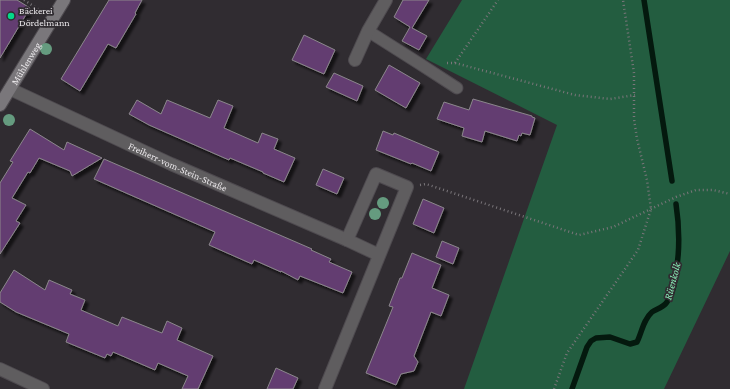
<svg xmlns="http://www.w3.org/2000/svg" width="730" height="389" font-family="'Crimson Pro',serif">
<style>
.green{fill:#235d40}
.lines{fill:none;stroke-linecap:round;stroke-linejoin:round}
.stream{stroke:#04190e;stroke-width:5.5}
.building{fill:#643d71;stroke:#8b878c;filter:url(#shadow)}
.lane-casing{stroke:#4e4a4f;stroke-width:13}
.street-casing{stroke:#4e4a4f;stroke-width:14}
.secondary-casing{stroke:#4e4a4f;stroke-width:14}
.path{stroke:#7a767a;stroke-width:2.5;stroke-dasharray:1 3;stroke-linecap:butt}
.lane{stroke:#5f5d5f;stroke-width:11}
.street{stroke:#5f5d5f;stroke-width:12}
.secondary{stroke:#7a777b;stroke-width:12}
.tree{fill:#659b7f}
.poi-dot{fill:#03d98b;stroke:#302c31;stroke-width:1.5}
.labels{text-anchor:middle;stroke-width:3.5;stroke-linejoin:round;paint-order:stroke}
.poi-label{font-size:10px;fill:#eae7ea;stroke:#302c31;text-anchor:start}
.street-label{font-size:10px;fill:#eae7ea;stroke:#302c31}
.water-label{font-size:11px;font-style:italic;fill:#8bf0b9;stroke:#302c31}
</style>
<defs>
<filter id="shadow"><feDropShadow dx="3.5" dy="3.5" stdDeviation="1" flood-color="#0009"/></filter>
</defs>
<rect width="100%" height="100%" fill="#302c31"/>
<!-- green -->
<path class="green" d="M462,0H730V251L664,389H464L557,125L426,59Z"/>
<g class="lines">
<!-- stream -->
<path class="stream" d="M644,0L672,181
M572,389L587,347L591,341L596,338L610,337L630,344L637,342C642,332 643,320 652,312C657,309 664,307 667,302C672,295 674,286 675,279C680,253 680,230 676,204"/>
</g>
<!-- building -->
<path class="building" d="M0,0H17L30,8L0,58Z
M109,0H142L135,13L136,14L116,48L108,44L80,91L61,79Z
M403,0H429L412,28L427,36L419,50L402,41L410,27L394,17Z
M304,35L335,50L324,74L292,60Z
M389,65L420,83L406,108L375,90Z
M334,73L363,86L357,101L326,87Z
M473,99L532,116V117L535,118L530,135L522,133L521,136L519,135L517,141L485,131L482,142L462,136L464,128L437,119L444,102L469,110Z
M137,100L161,114L167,100L210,118L218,100L233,106L224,128L258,143L262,133L278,139L274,149L295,158L284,182L263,173V172L230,158L229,160L149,125L129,114Z
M30,129L64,150L67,142L102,158L72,176L70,171L39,158L30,173L28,172L12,198L26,205L16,221L20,223L0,254V183L13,162L10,161Z
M383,131L393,135L394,133L439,152L431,171L412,163L411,164L376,150Z
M104,159L312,249L311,250L331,259L329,262L352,272L343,293L300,276L298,280L281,271V272L254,260L252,264L209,245L215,232L94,179Z
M323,169L344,178L337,194L316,185Z
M423,199L444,208L434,233L413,224Z
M442,241L459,248L453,264L436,257Z
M412,253L441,265L432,288L449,295L441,316L431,312L414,356L418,362L414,371L401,374L396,385L366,373L393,307L389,306L400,278H402Z
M14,270L45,290L49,280L72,290L70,294L85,300L81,310L118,326L122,317L162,333L167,321L182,328L177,340L213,356L198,389H182L188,376L158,363L155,370L113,352L111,356L107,354L105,358L66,342L69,334L16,312L0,302V293Z
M276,368L298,378L293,389H267Z"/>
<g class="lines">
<defs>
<path id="lane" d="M368,31L420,64L457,88"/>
<g id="street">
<path d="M355,60L368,31L386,0"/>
<path id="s1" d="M10,89L171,164L347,240"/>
<path d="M0,369L43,389"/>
<path d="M325,389L407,187L376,174L347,240L379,255"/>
</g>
<g id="secondary">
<path id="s2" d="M0,105L64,0"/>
</g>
</defs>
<!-- lane casing -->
<use href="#lane" class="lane-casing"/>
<!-- street casing -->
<use href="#street" class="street-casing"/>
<!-- secondary casing -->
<use href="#secondary" class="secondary-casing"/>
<!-- path -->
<path class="path" d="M24,0L41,11
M447,63H455L575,95L610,99L635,95
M455,63L498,0
M420,185L426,184L579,235L613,227L676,197L696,190H713L730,194
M554,389L567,353L638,250L651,209L647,180L637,139L634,119V73L623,0"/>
<!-- lane -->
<use href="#lane" class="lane"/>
<!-- street -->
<use href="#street" class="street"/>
<!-- secondary -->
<use href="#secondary" class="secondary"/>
</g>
<!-- trees -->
<g class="tree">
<circle cx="46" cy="49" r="6"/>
<circle cx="9" cy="120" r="6"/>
<circle cx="383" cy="203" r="6"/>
<circle cx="375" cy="214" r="6"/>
</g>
<!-- markers -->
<circle class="poi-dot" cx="11" cy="16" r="4"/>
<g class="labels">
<!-- poi labels -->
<g class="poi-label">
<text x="19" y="14">Bäckerei<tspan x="19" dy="12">Dördelmann</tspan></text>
</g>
<!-- street labels -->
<g class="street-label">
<text dy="4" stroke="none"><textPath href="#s2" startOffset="49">Mühlenweg</textPath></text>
<text dy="4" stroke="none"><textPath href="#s1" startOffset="185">Freiherr-vom-Stein-Straße</textPath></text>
</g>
<!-- water labels -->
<g class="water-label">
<text transform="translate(672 281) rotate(-75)" y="4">Rüenkolk</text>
</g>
</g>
</svg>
